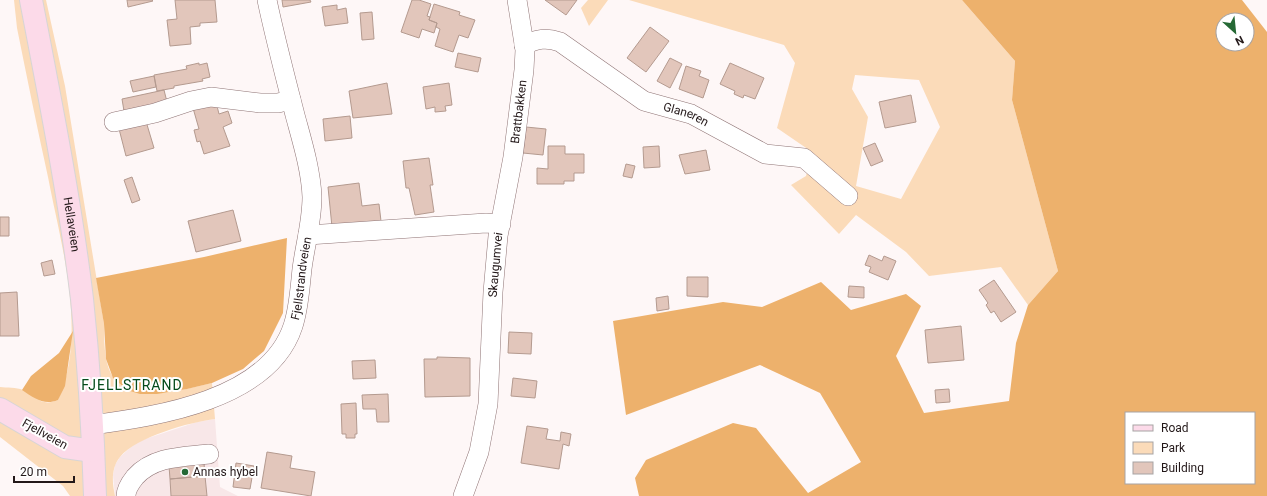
<svg xmlns="http://www.w3.org/2000/svg" width="1267" height="496" font-family="Roboto,sans-serif">
<style>
.built{fill:#f8e7e8}
.green{fill:#fbdbb9;fill-rule:evenodd}
.forest{fill:#edb16c;fill-rule:evenodd}
.building{fill:#e2c6bb;stroke:#b49a8f}
.lines{fill:none;stroke-linecap:round;stroke-linejoin:round}
.minor-casing{stroke:#8f7475;stroke-width:20}
.major-casing{stroke:#d7d5d6;stroke-width:24}
.minor{stroke:#fff;stroke-width:19}
.major{stroke:#fcdae9;stroke-width:22}
.poi-dot{fill:#256935;stroke:#fff;stroke-width:1.5}
.labels{text-anchor:middle;stroke-width:4;stroke-linejoin:round;paint-order:stroke}
.street-label{font-size:12px;fill:#231819;stroke:#fff}
.poi-label{font-size:12px;fill:#231819;stroke:#fff;text-anchor:start}
.quarter-label{font-size:14px;letter-spacing:1px;fill:#044a1b;stroke:#fff}
</style>
<rect width="100%" height="100%" fill="#fef7f7"/>
<!-- built -->
<path class="built" d="M215,419L220,487L238,496H115L113,475L115,465L120,457L130,448L139,441L197,422Z"/>
<!-- green -->
<path class="green" d="M14,0H46L65,86L104,324C104,335 104,347 106,358C115,411 176,391 212,383L215,419C190,422 136,437 120,457C111,468 112,483 115,496H70L63,486L0,437V387C7,388 16,387 23,390C37,397 41,407 58,400C88,334 61,245 48,177C37,127 27,78 17,28Z
M588,0H608L589,26L581,8Z
M629,0H962L1015,61L1012,100L1058,271L1028,305L1001,267L929,276L906,252L856,215L839,234L791,185L806,176L812,152L777,128L795,63L784,45ZM855,75L919,80L940,127L901,199L856,186L868,117L852,89Z"/>
<!-- forest -->
<path class="forest" d="M962,0H1242L1267,32V496H639L635,478L646,460L733,423L756,428L808,493L861,462L820,393L760,365L626,415L613,321L723,302L762,307L821,282L851,310L906,294L921,306L896,356L924,413L1009,401L1016,343L1028,305L1058,271L1012,100L1015,61ZM1223,20H1247V44H1223ZM1126,413H1254V483H1126Z
M287,238L283,313L264,351L243,369L212,383L187,389L157,394H140L127,390L113,378L106,359L104,324L96,278L204,257Z
M73,331L65,386L58,400C44,406 34,398 22,390L31,376L59,353Z"/>
<!-- building -->
<path class="building" d="M127,0H152L153,1L128,7Z
M175,0H215L217,22L200,23V26L190,27L191,44L170,46L167,20L177,19Z
M282,0H310L311,2L283,7Z
M412,0H419L431,4L427,16L430,17L429,20L437,23L434,33L422,29L419,38L401,32Z
M545,0H577L566,15Z
M434,4L460,12L459,15L475,20L468,38L459,35L453,52L435,46L440,29L436,27L437,23L429,20Z
M337,5V10L346,8L348,23L325,26L322,7Z
M372,12L374,39L362,40L360,13Z
M650,27L669,41L646,72L627,58Z
M458,53L481,58L478,72L455,67Z
M670,58L682,64L670,88L657,81Z
M199,63V65L207,63L210,77L202,79L203,81L174,86V88L157,91L154,75L187,69L186,66Z
M730,63L764,78L755,99L744,95L743,98L734,94L735,91L720,84Z
M686,66L701,71L699,76L709,80L703,98L679,89Z
M154,76L156,87L133,92L130,81Z
M387,83L392,114L353,118L349,91Z
M449,83L452,105L445,106L446,111L435,112V107L426,109L423,87Z
M164,90L168,106L124,111L122,99Z
M911,95L916,122L885,128L879,102Z
M216,102L219,114L228,111L232,123L223,127L230,146L204,154L200,141L197,142L194,130L199,129L193,108Z
M350,116L352,138L325,141L323,119Z
M145,118L154,148L126,156L118,125Z
M526,127L546,129L543,155L523,153Z
M875,143L883,161L871,166L863,148Z
M548,146H565V154H584V173H574V181H564V184H537V168L548,169Z
M659,146L660,167L644,168L643,147Z
M706,150L710,170L685,174L679,155Z
M429,158L433,185H430L434,212L415,215L409,188H406L403,161Z
M626,164L635,166L632,178L623,176Z
M132,177L140,200L132,203L124,180Z
M359,183L362,206L379,204L381,221L332,227L328,187Z
M233,210L241,241L196,252L188,221Z
M0,217H9V236H0Z
M869,255L882,261L884,256L896,261L888,280L869,272L871,267L865,265Z
M52,260L55,274L44,276L41,263Z
M687,277H708V297L687,296Z
M994,280L1016,312L1001,322L994,311L991,313L986,305L988,303L979,290Z
M849,286L864,287V298L848,297Z
M17,292L19,336H0V293Z
M668,296L669,309L657,311L656,298Z
M961,326L964,360L928,363L925,330Z
M509,332L532,333L531,354L508,353Z
M437,357L470,358V396L425,397L424,359H437Z
M375,360L376,378L353,379L352,361Z
M513,378L537,381L535,398L511,396Z
M949,389L950,402L936,403L935,390Z
M388,394L389,422H377L376,409H363L362,395Z
M356,403L357,434H355V438H346V434H342L341,404Z
M527,426L548,429L546,439L560,441L561,432L571,434L569,446L563,444L559,469L521,463Z
M267,452L292,456L290,468L315,472L311,496L261,488Z
M204,463L205,476L170,479L169,466Z
M236,463L254,466L250,489L233,487Z
M205,476L207,496H171L170,479Z"/>
<g class="lines">
<defs>
<g id="minor">
<path id="s1" d="M524,45C537,39 546,37 560,42L644,101L691,114L765,154L804,158L848,196"/>
<path d="M114,122L155,113L191,101L211,97L260,103H278L291,100"/>
<path d="M308,235L486,223L501,224"/>
<path id="s2" d="M92,425C158,416 269,400 293,326C299,308 300,287 302,269C305,245 312,222 312,197C311,170 302,141 295,115C285,76 275,38 267,0"/>
<path d="M126,496C126,489 131,482 135,477C154,456 183,457 209,454"/>
<path id="s3" d="M463,496L479,452L488,404L493,292L498,236L513,157L524,70L525,50L517,0"/>
</g>
<g id="major">
<path id="s4" d="M31,0C50,99 70,199 82,299C89,365 93,430 95,496"/>
<path d="M0,409L65,447L93,451"/>
</g>
</defs>
<!-- minor casing -->
<use href="#minor" class="minor-casing"/>
<!-- major casing -->
<use href="#major" class="major-casing"/>
<!-- minor -->
<use href="#minor" class="minor"/>
<!-- major -->
<use href="#major" class="major"/>
</g>
<!-- markers -->
<circle class="poi-dot" cx="185" cy="472" r="4"/>
<g class="labels">
<!-- street labels -->
<g class="street-label">
<text dy="4" stroke="none"><textPath href="#s3" startOffset="390">Brattbakken</textPath></text>
<text dy="4" stroke="none"><textPath href="#s1" startOffset="184">Glaneren</textPath></text>
<text dy="4" stroke="none"><textPath href="#s4" startOffset="228">Hellaveien</textPath></text>
<text dy="4" stroke="none"><textPath href="#s3" startOffset="235">Skaugumvei</textPath></text>
<text dy="4" stroke="none"><textPath href="#s2" startOffset="284">Fjellstrandveien</textPath></text>
<text transform="translate(45 434) rotate(29)" y="4">Fjellveien</text>
</g>
<!-- poi labels -->
<g class="poi-label">
<text x="193" y="476">Annas hybel</text>
</g>
<!-- quarter labels -->
<g class="quarter-label">
<text x="132" y="390">FJELLSTRAND</text>
</g>
</g>
<!-- legend -->
<rect x="1125" y="412" width="130" height="72" fill="#ffffff" stroke="#a7a3a3"/>
<rect x="1133" y="425" width="20" height="6" fill="#fcdae9" stroke="#a7a3a3"/>
<text x="1161" y="432" font-size="12" fill="#231819">Road</text>
<rect x="1133" y="442" width="20" height="12" fill="#fbdbb9" stroke="#a7a3a3"/>
<text x="1161" y="452" font-size="12" fill="#231819">Park</text>
<rect x="1133" y="462" width="20" height="12" fill="#e2c6bb" stroke="#a7a3a3"/>
<text x="1161" y="472" font-size="12" fill="#231819">Building</text>
<!-- north arrow -->
<g transform="translate(1235 32) rotate(153)"><circle r="19" fill="#ffffff" stroke="#a7a3a3"/>
<path d="M0-3L7 15L0 10L-7 15Z" fill="#256935"/>
<text y="-6" font-size="11" font-weight="bold" text-anchor="middle" fill="#231819">N</text>
</g>
<!-- scale -->
<path d="M14 476v6h60v-6" fill="none" stroke="#231819" stroke-width="2"/>
<text x="20" y="476" font-size="12" fill="#231819" stroke="#ffffff" stroke-width="3" paint-order="stroke">20 m</text>
</svg>
